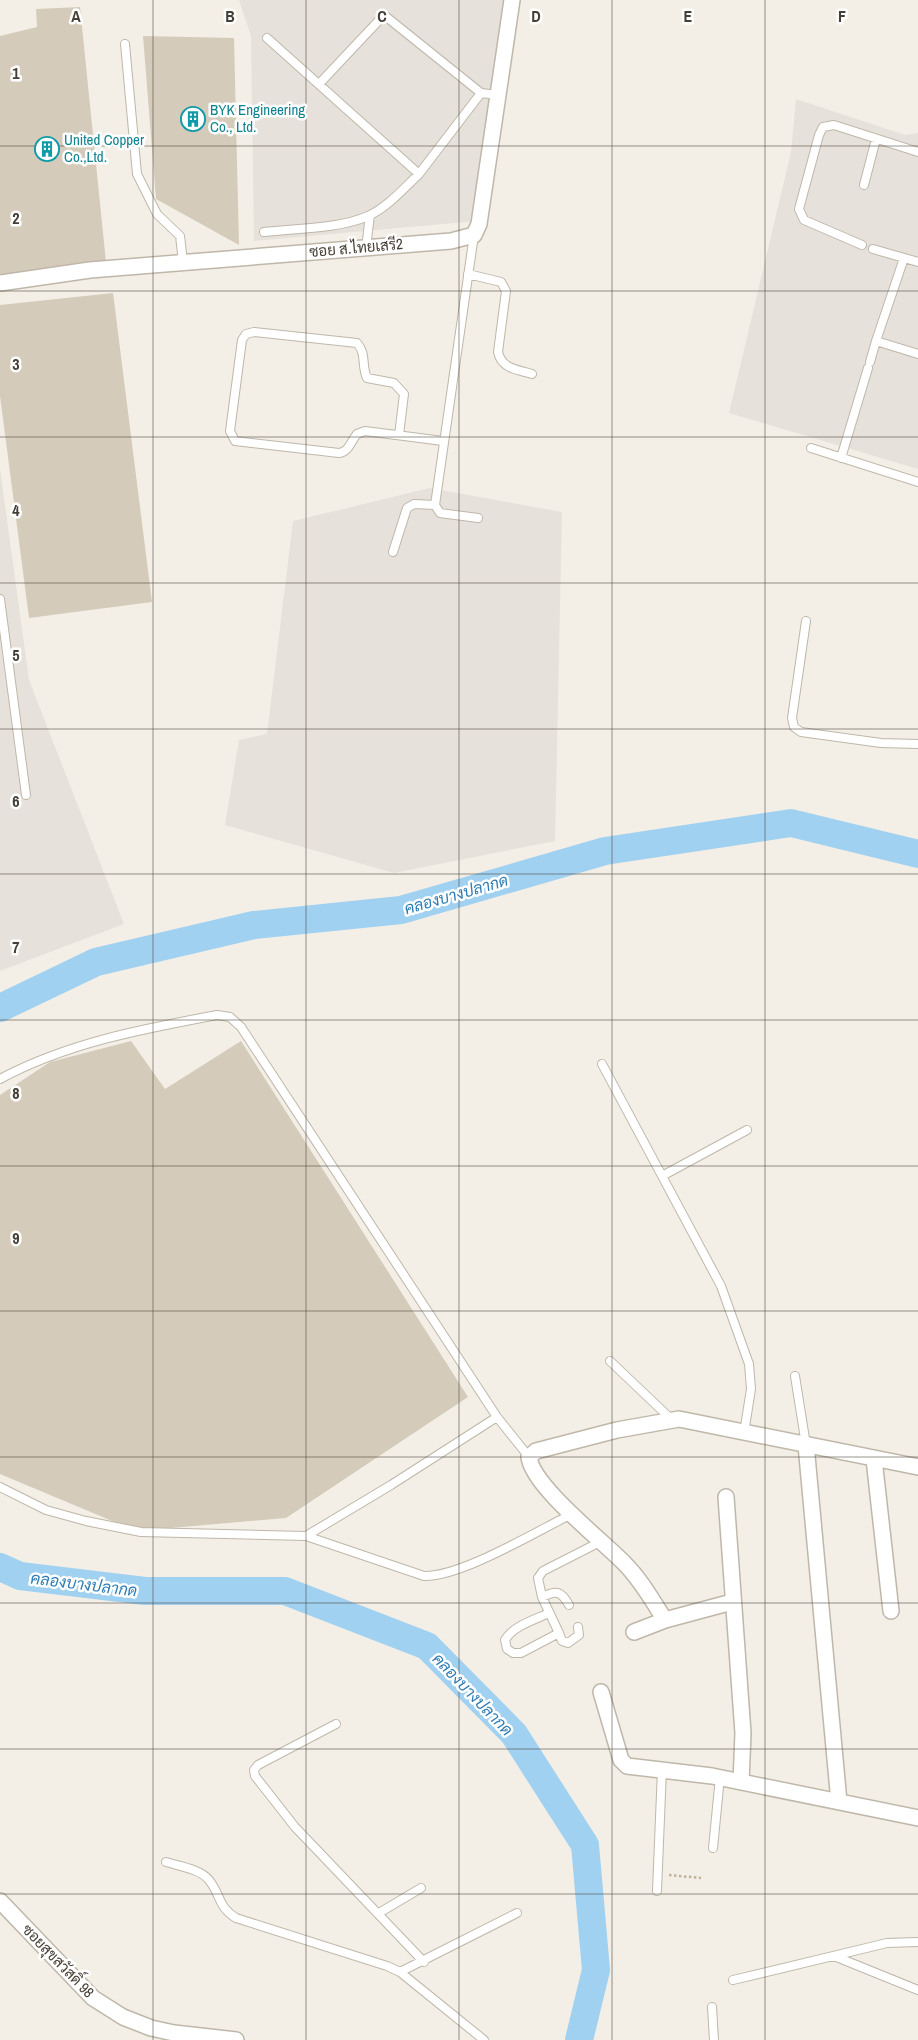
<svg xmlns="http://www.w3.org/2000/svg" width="918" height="2040" font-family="'Archivo Narrow',Sarabun,sans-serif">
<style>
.industrial{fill:#e6e1db}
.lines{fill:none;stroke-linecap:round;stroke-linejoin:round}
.river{stroke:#a1d1f1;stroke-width:28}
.building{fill:#d5cbbb}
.lane-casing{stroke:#bfb7a9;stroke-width:10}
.street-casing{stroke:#bfb7a9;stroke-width:18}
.path{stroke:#c1b39a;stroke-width:2.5;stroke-dasharray:2.5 2.5;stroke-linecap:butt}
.lane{stroke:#fff;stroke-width:8}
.street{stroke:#fff;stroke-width:15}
.grid{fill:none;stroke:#463f35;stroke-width:1;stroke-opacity:0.55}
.labels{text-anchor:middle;stroke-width:5;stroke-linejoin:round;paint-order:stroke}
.culture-label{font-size:15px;fill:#0d838f;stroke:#fff;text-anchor:start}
.street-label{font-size:15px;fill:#463f35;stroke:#fff}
.water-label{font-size:16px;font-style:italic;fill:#2d7cb4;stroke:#fff}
.grid-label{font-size:16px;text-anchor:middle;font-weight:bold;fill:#463f35;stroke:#fff;stroke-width:5;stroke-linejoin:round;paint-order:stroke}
</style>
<rect width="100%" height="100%" fill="#f3efe6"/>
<!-- industrial -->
<path class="industrial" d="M239,0H506L477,221L254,241L251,36Z
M796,99L905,135L918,133V469L729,413L791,152Z
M0,469L29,680L124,924L0,971Z
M430,488L562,512L555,841L394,873L225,825L239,740L267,734L293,521Z"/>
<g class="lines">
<!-- river -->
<path class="river" d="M0,1008L96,962L254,925L401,910L605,851L791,823L918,854
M0,1567L20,1576L145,1591H285L427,1646L514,1734L585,1845L596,1970L579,2040"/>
</g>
<!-- building -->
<path class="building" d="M80,7L106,262L0,275V36L37,27L36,9Z
M143,36L234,38L239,245L156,199Z
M113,293L152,602L29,618L0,396V305Z
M131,1041L165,1089L241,1041L468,1397L286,1518L136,1531L0,1474V1095L50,1062Z"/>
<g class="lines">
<defs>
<path id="lane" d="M267,38L419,174L481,93L498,95
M125,44L137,174L157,214L180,236L183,262
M319,84L384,15L481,93
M864,185L876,139
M264,232C296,228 339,229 368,216C388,207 404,188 419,174
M474,235L435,505L440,513L478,518
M862,245L804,220L799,209L819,135L823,127L834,125L918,152
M366,248L370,215
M873,249L918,262
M904,258L876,341L918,354
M468,274L501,282L506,291L498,352C502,369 516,369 532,374
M870,362L876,341
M399,435L404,394L394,383L367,378C361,365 367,354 357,343L254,332L246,334L242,340L230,431L235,441L339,453C349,452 351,441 357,434L365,431L443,441
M811,448L918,482
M841,458L868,368
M393,552L407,508L414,504L435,505
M0,599L26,795
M806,621L792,718L794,727L801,732L881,743L918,744
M602,1064L721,1286L749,1364L751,1389L744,1433
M0,1079C67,1043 142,1029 217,1015L230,1017L241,1027L497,1417L529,1457
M662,1176L747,1130
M610,1361L671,1419
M795,1376L806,1445
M0,1487L46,1510L86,1521L141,1532L306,1536L391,1485L497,1417
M306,1536L424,1576C461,1577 537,1531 572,1514
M542,1597L559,1633
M569,1605C561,1591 557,1590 542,1597L538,1578L543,1571L600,1542
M549,1613C534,1620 513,1626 505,1640L507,1649L513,1653H521L559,1633L562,1641L568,1643L579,1635L578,1627
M336,1724L258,1765L254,1770L255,1776L295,1827L424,1962
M713,1848L720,1777
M166,1862C179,1866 200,1869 209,1880C221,1895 218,1907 236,1918L387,1966L400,1972
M657,1891L662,1769
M379,1913L421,1888
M834,1956L918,1990
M733,1980L887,1943L918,1942
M712,2007L714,2040
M484,2040L400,1972L517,1913"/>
<path id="street" d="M0,283L90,270L451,241L474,235L479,224L512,0
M806,1445L839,1802
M874,1459L891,1611
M726,1497L743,1733L741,1782
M665,1620C652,1600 641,1580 625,1564C603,1541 532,1486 529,1457L536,1451L617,1430L679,1419L918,1467
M634,1632L665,1620L732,1602
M601,1692L621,1760L627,1766L712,1776L918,1818
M0,1901L93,1998L123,2017L151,2028L174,2033L236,2040"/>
</defs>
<!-- lane casing -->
<use href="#lane" class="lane-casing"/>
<!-- street casing -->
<use href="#street" class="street-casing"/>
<!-- path -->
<path class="path" d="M669,1875L701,1878"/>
<!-- lane -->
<use href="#lane" class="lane"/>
<!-- street -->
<use href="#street" class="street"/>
</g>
<!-- grid -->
<path class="grid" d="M153,0V2040M306,0V2040M459,0V2040M612,0V2040M765,0V2040M0,146H918M0,291H918M0,437H918M0,583H918M0,729H918M0,874H918M0,1020H918M0,1166H918M0,1311H918M0,1457H918M0,1603H918M0,1749H918M0,1894H918"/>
<!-- icons -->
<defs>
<symbol id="building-ring" viewBox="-11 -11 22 22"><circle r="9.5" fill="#fff" stroke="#0f9aa8" stroke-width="1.5"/><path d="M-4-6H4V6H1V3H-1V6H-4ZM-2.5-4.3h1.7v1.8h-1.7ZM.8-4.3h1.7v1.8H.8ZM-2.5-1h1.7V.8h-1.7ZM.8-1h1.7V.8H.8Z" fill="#0f9aa8"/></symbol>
</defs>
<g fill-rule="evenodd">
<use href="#building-ring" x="179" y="105" width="28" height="28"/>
<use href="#building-ring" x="33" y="135" width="28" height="28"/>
</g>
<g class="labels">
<!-- culture labels -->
<g class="culture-label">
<text x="210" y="115">BYK Engineering<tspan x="210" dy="17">Co., Ltd.</tspan></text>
<text x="64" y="145">United Copper<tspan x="64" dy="17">Co.,Ltd.</tspan></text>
</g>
<!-- street labels -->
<g class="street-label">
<text transform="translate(356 248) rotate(-5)" y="5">ซอย ส.ไทยเสรี2</text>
<text transform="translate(58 1961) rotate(46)" y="5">ซอยสุขสวัสดิ์ 98</text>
</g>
<!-- water labels -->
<g class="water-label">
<text transform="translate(456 894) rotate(-16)" y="6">คลองบางปลากด</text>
<text transform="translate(84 1584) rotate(7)" y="6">คลองบางปลากด</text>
<text transform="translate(473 1694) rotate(46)" y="6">คลองบางปลากด</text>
</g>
</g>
<g class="grid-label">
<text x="76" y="22">A</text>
<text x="230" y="22">B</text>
<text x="382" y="22">C</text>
<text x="536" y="22">D</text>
<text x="688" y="22">E</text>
<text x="842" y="22">F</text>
<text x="16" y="79">1</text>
<text x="16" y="224">2</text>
<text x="16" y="370">3</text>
<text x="16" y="516">4</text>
<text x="16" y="661">5</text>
<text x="16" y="807">6</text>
<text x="16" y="953">7</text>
<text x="16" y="1099">8</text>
<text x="16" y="1244">9</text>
</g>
</svg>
